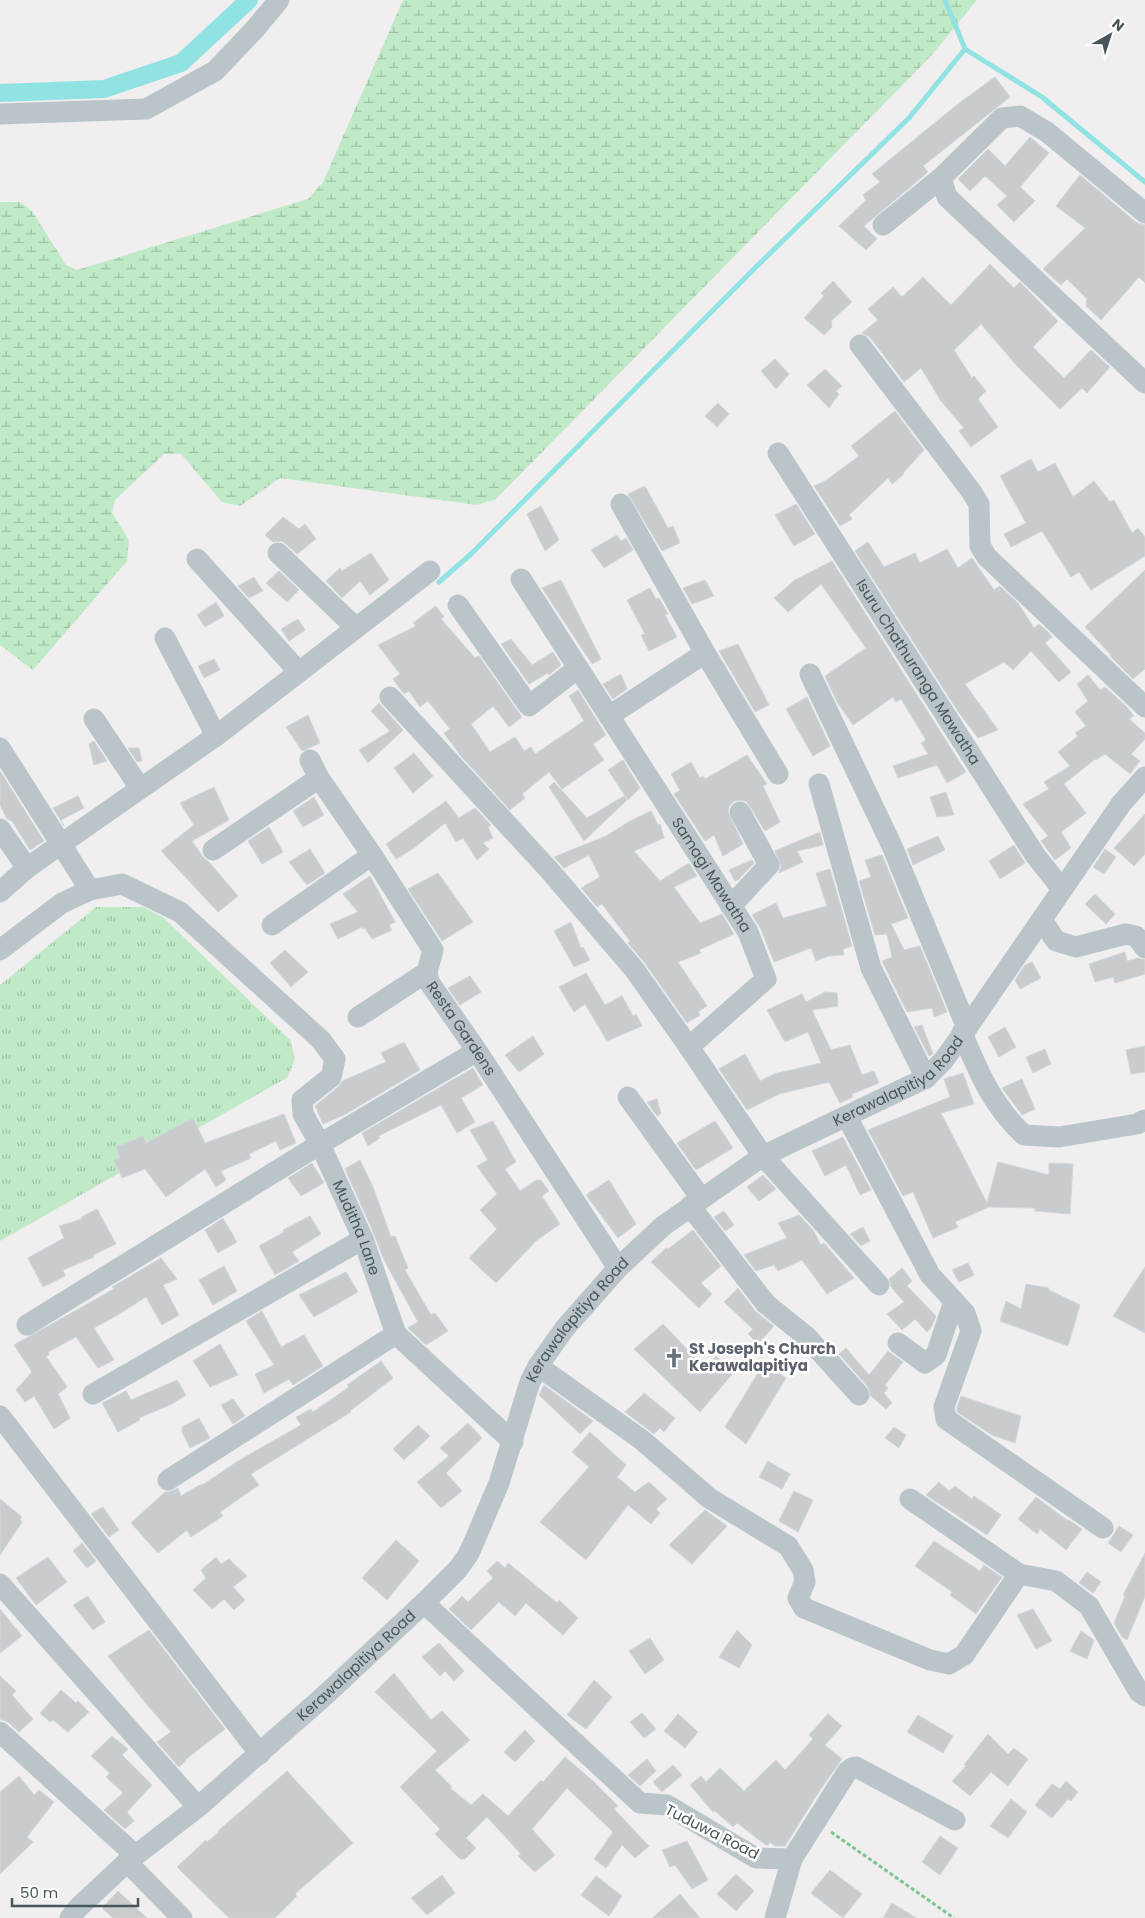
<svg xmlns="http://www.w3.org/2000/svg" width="1145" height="1918" font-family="Poppins,sans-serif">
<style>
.wetland{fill:url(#wetland-marsh)}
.park{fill:url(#park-tufts)}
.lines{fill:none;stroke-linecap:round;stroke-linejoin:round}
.stream{stroke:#91e3e3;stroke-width:5}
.canal{stroke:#91e3e3;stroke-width:18}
.building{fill:#c8cccf;stroke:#d2d6d9}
.path{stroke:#7bc591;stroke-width:3;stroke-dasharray:4 2.5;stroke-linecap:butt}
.minor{stroke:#bac5c9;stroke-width:21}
.labels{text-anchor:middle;stroke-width:5;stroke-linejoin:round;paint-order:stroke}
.street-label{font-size:15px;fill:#485559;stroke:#fff}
.worship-label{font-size:15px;font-weight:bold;fill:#5b616d;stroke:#fff;text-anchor:start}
</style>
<defs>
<pattern id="wetland-marsh" width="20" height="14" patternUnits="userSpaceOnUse" patternTransform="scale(1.25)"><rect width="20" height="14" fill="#c0eac7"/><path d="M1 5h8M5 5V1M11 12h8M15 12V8" fill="none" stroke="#9ec0a5"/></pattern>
<pattern id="park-tufts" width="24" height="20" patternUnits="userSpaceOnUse" patternTransform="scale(1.25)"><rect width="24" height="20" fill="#c0eac7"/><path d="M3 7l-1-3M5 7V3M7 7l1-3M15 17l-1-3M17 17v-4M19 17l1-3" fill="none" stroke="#9ec0a5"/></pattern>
</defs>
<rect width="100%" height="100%" fill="#f0eeee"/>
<!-- wetland -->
<path class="wetland" d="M403,0H977L931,56L496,499L477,505L280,478L240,506L222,502L181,454H164L115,500L112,513L129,540L127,561L33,670L0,645V202H20L32,211L66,265L77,270L308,199L323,182Z"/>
<!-- park -->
<path class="park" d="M96,907H143L164,918L290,1040L295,1058L288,1077L0,1241V985Z"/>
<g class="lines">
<!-- stream -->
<path class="stream" d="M965,49L1042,97L1145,182
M439,582L471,554L755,268L909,118L965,49L945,0"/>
<!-- canal -->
<path class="canal" d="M0,93L104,89L181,63L249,0"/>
</g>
<!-- building -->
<path class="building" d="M995,77L1010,97L923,166L928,172L864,226L877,239L866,250L839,226L866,200L863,195L880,182L872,174L958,104Z
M1030,137L1049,153L1020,187L1035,201L1014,222L997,205L1007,196L985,176L970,191L958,179L988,149L1005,166Z
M1080,175L1137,223L1145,225V283L1139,277L1101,320L1086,306L1087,299L1067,279L1061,285L1043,269L1085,228L1056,206Z
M990,264L1014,288L1020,282L1058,321L1033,347L1064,378L1091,350L1110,367L1087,393L1082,388L1060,409L1017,366L981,324L954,350L972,378L974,376L986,391L978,399L998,427L971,447L959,431L964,428L941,401L921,368L904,382L870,337L862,333L878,320L868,309L893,287L902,297L923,277L951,305Z
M833,281L852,302L831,321L832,327L824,335L804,318L824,296L821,293Z
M775,359L789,374L776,389L761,371Z
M825,369L842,386L836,391L839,394L829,408L807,385Z
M718,403L729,414L717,427L705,416Z
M895,411L924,450L903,473L904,474L892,484L888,478L849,515L852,519L840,526L814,486L825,481L859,456L851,446Z
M1031,459L1038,472L1055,463L1073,497L1094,481L1110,502L1114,500L1132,533L1138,528L1145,537V556L1091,590L1079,572L1071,577L1042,531L1011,547L1004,534L1026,523L1000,476Z
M645,486L668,528L673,526L680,543L662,551L628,494Z
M796,504L815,534L794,546L775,515Z
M541,506L559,540L545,551L527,514Z
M283,517L299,529L305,524L316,539L297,554L286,544L281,541L273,542L265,535Z
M617,535L621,541L626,538L633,550L604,568L591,550Z
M868,542L884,567L915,553L920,563L947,549L958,568L972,558L994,590L1000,586L1018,603L1034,628L1039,624L1049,633L1052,637L1045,643L1071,672L1059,682L1031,651L1013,670L1004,662L965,684L998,730L978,738L959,713L855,551Z
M371,553L389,580L370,595L360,581L342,598L326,581L340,568L342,571Z
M832,561L966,772L947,783L937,765L898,778L893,766L928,754L921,743L926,740L901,699L896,702L893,697L853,725L837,702L825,676L866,648L821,584L788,612L774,598L795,580Z
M1145,570V669L1133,679L1110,656L1111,655L1085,627Z
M279,571L299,590L287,602L266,583Z
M254,577L263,591L249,598L238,586Z
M561,580L601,659L592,664L542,588Z
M705,580L714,596L692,604L683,588Z
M650,588L656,599L659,598L668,614L665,615L677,637L649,651L641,635L645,634L627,600Z
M216,602L224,616L205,627L197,615Z
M436,606L444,617L441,619L475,658L479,656L522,717L509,727L493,706L471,724L490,752L515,737L524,751L531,747L535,754L584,721L569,696L578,690L606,735L593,744L604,760L562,789L549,772L522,794L525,798L510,810L460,755L444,733L450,729L428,701L420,707L409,691L404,694L393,679L400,674L378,645L416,626L413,623Z
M298,619L305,630L289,641L281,629Z
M511,639L532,665L553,652L561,665L549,675L548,673L529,684L501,644Z
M738,644L769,705L755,712L719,651Z
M214,659L220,670L204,678L198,666Z
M621,674L627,689L613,699L603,684Z
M1088,675L1100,690L1105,687L1127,707L1134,716L1129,719L1145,733V739L1131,754L1140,761L1130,774L1105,754L1096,760L1095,759L1064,784L1086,813L1061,832L1071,848L1055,860L1041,841L1048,836L1023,804L1049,789L1044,782L1070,766L1058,752L1078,736L1075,733L1086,726L1075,712L1088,701L1077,684Z
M807,697L830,746L813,756L786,709Z
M379,703L403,730L368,763L359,750L390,731L371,711Z
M308,715L320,743L302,751L286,727Z
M94,741L107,761L94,765L89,744Z
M128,748H139L142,761L137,762Z
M414,753L433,776L413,793L394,768Z
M747,755L767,784L763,786L780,822L765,831L747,802L740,800L734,801L729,806L728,812L743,844L723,856L714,835L705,841L674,794L680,790L671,774L691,762L700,778L703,776L705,779Z
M623,760L640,788L628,800L608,770Z
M0,771L44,841L30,850L12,821L7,819L0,805Z
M554,782L587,818L624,796L627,800L584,841L549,787Z
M214,787L229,820L192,841L203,857L209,862L238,896L218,912L161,851L194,825L180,803Z
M946,792L954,815L937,817L930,797Z
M78,796L84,808L61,820L64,826L53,808Z
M314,797L324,815L303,827L293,811Z
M446,801L459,818L475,808L491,825L488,827L493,838L483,843L489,849L477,860L463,838L456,842L445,823L414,848L396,859L386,844Z
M651,811L658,825L660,824L664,838L634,851L660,881L689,863L697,876L674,887L700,923L722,914L734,934L699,950L701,953L678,962L707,1006L698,1012L700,1015L687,1023L644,962L628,943L630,941L602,904L597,907L581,888L600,877L589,855L564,868L554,857L606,836L630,821Z
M1145,814V854L1134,866L1114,848Z
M269,827L283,852L262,864L248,841Z
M820,832L823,845L797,851L803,862L779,873L781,866L775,851Z
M938,836L945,850L913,865L907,849Z
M1014,845L1025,863L1000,879L989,861Z
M310,849L325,873L307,885L289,862Z
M1105,849L1116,857L1104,874L1093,867Z
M882,855L908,918L891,924L904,950L920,946L947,1012L934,1017L932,1008L907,1012L883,963L882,961L892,957L887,934L875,935L859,881L871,877L865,860Z
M752,860L754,863L738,880L735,881L729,870Z
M830,869L852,946L843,949L844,955L828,956L816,961L811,948L774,962L760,927L752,915L776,903L783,918L827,906L816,873Z
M438,873L473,922L442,941L408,889Z
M370,876L395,922L389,925L392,930L372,939L365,928L363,929L362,927L338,939L330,924L358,912L343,894Z
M1095,894L1115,914L1106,924L1085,904Z
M571,922L581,948L583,947L590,960L574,967L554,931Z
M285,950L308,972L291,987L270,963Z
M1125,952L1127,961L1138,958L1145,960V974L1115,983L1113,977L1095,982L1089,964Z
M1032,962L1041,978L1020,989L1015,980L1025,965Z
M586,973L605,1005L622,996L633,1016L636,1014L642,1026L607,1041L585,1004L574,1012L559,987Z
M470,976L481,992L460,1005L448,988Z
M825,992L837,993L838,1006L812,1010L831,1050L850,1045L862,1075L874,1071L879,1083L852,1094L853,1097L840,1103L829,1082L779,1094L747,1110L719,1069L745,1054L760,1081L774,1074L821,1063L808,1032L785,1042L767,1010L802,994L806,1002Z
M922,1025L933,1054L929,1056L914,1027Z
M1005,1027L1016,1047L999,1057L988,1037Z
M533,1036L544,1054L519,1072L505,1055Z
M404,1042L420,1070L344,1115L323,1124L315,1106L339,1086L342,1081L386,1062L381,1053Z
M1145,1046V1072L1131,1074L1126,1050Z
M1045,1049L1051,1064L1033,1073L1026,1057Z
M473,1068L483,1085L461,1098L475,1122L457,1133L441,1105L378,1136L380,1138L368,1146L362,1133Z
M963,1073L974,1104L941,1113L987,1203L998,1162L1049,1175V1163L1073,1164L1070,1214L1035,1211V1208L989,1207L955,1222L958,1227L933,1238L913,1192L903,1196L868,1130L950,1097L944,1079Z
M1022,1079L1035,1109L1022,1115L1002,1088Z
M657,1099L661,1114L657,1116L647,1102Z
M284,1114L296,1143L280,1150L276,1141L249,1154L251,1158L221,1171L226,1180L216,1187L205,1169L166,1197L145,1169L122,1178L114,1160L120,1158L116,1147L143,1136L146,1143L193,1118L205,1143Z
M493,1121L516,1162L505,1169L520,1191L536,1180H541L549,1191L542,1196L560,1224L537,1240L496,1283L469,1258L497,1229L480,1210L497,1194L477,1166L488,1160L470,1130Z
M715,1121L733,1148L696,1170L677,1143Z
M843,1137L871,1190L860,1195L846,1165L825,1176L812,1151Z
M360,1160L373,1187L391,1237L395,1236L408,1268L405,1270L431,1315L435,1313L448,1331L426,1345L408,1328L418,1322L384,1260L374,1234L345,1169Z
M312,1163L324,1183L301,1196L288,1178Z
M763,1175L776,1189L759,1201L747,1187Z
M609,1180L636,1224L618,1238L586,1195Z
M97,1209L116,1244L93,1255L94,1257L63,1270L65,1276L43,1287L28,1258L64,1238L59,1226L82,1219L81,1217Z
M724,1211L734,1225L725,1231L714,1217Z
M799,1215L813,1230L821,1245L824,1243L854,1278L827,1294L802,1260L778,1271L774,1265L756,1271L744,1255L787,1238L778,1223Z
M310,1216L321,1234L292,1252L299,1261L275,1275L259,1246L284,1232L283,1230Z
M223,1218L237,1242L218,1253L205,1230Z
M863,1227L870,1241L861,1246L850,1234Z
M693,1230L721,1266L701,1283L712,1294L699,1308L651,1262L666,1248L668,1249Z
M161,1258L177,1279L163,1285L179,1315L162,1325L146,1297L116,1316L94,1328L114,1360L98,1368L76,1337L48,1352L49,1355L46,1356L67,1387L58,1394L70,1418L54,1429L34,1396L25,1402L16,1390L32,1372L14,1345L114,1289L112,1287Z
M968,1263L974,1275L959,1282L952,1270Z
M224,1266L237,1291L213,1305L199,1280Z
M1145,1267V1333L1113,1316Z
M902,1268L912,1281L907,1286L936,1316L932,1326L927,1332L915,1319L902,1330L887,1314L904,1302L891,1287L889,1279Z
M346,1272L358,1292L314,1317L299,1295Z
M1026,1284L1049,1288V1290L1080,1305L1068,1346L1000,1321L1006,1301L1021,1309Z
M738,1288L756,1312L774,1326L758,1344L748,1334L753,1329L724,1302Z
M262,1311L281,1347L304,1335L323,1366L293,1385L289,1379L264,1393L255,1374L274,1365L246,1321Z
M663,1324L705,1368L716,1356L734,1372L700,1412L634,1349Z
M220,1344L238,1375L210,1387L193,1361Z
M846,1348L869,1375L888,1351L903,1362L885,1385L888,1388L884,1393L892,1403L886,1409L871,1396L868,1387L839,1354Z
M381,1361L393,1378L350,1411L351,1412L251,1474L259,1485L220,1512L223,1516L191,1537L187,1530L158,1553L131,1523L165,1492H169L178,1488L181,1496L198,1486L204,1484L238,1461L301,1425L296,1417L311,1409L313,1412L349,1387L347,1385Z
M764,1363L786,1378L746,1444L725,1427Z
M177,1380L186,1395L172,1404L139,1418L140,1420L118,1432L102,1403L126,1391L131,1400Z
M544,1385L593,1421L580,1434L539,1395Z
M644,1393L675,1418L664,1432L660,1428L654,1434L625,1412Z
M961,1396L1021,1416L1015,1443L992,1435L957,1412V1408Z
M233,1399L245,1416L233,1424L221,1405Z
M199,1418L210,1438L190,1448L182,1432V1427Z
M468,1423L482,1438L446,1473L462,1491L441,1508L417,1482L449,1456L440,1448Z
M418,1425L430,1436L404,1460L393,1449Z
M894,1427L906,1435L899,1448L885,1438Z
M590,1432L626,1465L617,1477L635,1492L649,1482L667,1499L656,1509L660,1513L651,1524L628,1505L586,1560L540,1522L589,1467L572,1452Z
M768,1461L790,1474L782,1489L759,1477Z
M939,1482L949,1491L955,1486L972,1499L974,1496L1001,1515L987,1535L926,1495Z
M794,1491L813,1500L798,1532L779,1521Z
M1036,1497L1068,1521L1069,1520L1082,1529L1066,1550L1040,1529L1037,1534L1018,1519Z
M0,1499L22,1517L20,1519L22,1522L0,1555Z
M103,1507L119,1530L109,1537L91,1514Z
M705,1510L727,1526L692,1564L669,1545Z
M1119,1526L1133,1535L1121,1552L1108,1543Z
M396,1540L419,1561L387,1600L362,1578Z
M934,1541L980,1571L984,1565L1002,1577L976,1614L950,1595L952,1592L915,1566Z
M82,1543L96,1561L87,1568L73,1551Z
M1145,1553V1596L1127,1640L1122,1637L1114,1623L1125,1596L1123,1595Z
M48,1557L67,1582L36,1605L16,1578Z
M216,1557L221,1564L229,1559L247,1576L233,1587L245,1600L234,1610L224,1599L212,1609L193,1590L206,1578L201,1570Z
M497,1561L505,1568L508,1563L557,1603L559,1600L578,1618L563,1635L526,1603L515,1616L499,1602L471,1630L449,1609L462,1596L468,1602L493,1578L487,1571Z
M1087,1572L1101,1582L1093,1593L1079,1583Z
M88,1596L105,1622L93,1630L73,1605Z
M0,1609L22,1636L0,1653Z
M1033,1609L1052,1641L1036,1649L1017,1615Z
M149,1630L225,1729L185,1760L186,1761L179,1767L157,1742L171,1732L148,1706L108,1656Z
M737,1630L752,1645L739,1668L719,1657Z
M1081,1631L1094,1640L1087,1659L1070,1651Z
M650,1638L664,1660L645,1674L629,1651Z
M439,1643L464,1671L454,1681L445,1671L440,1676L422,1657Z
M394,1673L431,1720L442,1711L470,1740L435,1770L452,1787L450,1788L471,1805L483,1794L508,1816L541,1780L543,1782L565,1757L593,1781L618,1806L614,1809L649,1846L635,1858L622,1845L606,1868L594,1859L613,1832L567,1788L532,1829L555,1855L535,1872L518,1856L521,1854L487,1817L466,1838L476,1848L465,1859H460L435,1834L440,1829L400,1787L437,1751L375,1692Z
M0,1676L16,1691L12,1695L33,1719L19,1732L8,1722L0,1719Z
M594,1680L612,1697L586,1729L567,1715Z
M61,1690L76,1703L78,1701L89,1712L68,1732L53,1720L50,1722L40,1713Z
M642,1713L656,1729L644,1738L630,1722Z
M678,1714L698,1732L685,1748L664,1731Z
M828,1714L842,1726L825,1745L842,1759L820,1790L785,1846H775L770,1842L767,1846L737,1823L733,1827L714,1810L713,1812L690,1785L701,1776L706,1782L720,1768L744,1791L776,1760L785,1770L813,1739L809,1735Z
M918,1715L953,1736L943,1753L907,1732Z
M525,1730L535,1741L515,1762L504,1752Z
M988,1734L1008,1754L1014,1748L1028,1759L1008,1786L991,1772L970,1796L952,1781L966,1766L964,1765Z
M112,1736L128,1749L122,1755L152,1785L127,1812L134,1821L125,1829L104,1810L123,1793L106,1777L110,1773L91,1756Z
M647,1759L656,1771L640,1786L628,1775Z
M673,1765L682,1775L662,1792L653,1782Z
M287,1771L353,1843L295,1894L297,1896L275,1918H229L177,1867L206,1840L207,1842L219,1832L218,1831Z
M19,1776L34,1795L39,1790L54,1802L27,1837L33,1842L0,1874V1792Z
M1066,1781L1078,1792L1071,1801L1068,1799L1052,1818L1035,1805L1052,1784L1060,1789Z
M1011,1799L1027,1812L1008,1838L990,1826Z
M940,1836L958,1848L940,1875L922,1862Z
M687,1841L708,1880L692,1889L675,1865L670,1867L662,1850Z
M830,1870L862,1894L843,1918L811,1893Z
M736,1874L754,1891L736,1911L717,1894Z
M442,1875L455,1893L427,1915L411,1898Z
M596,1876L622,1896L609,1916L581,1895Z
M118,1891L147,1918H113L102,1908Z
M680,1894L700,1918H652Z
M892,1903L916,1918H883Z"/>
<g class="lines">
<!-- path -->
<path class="path" d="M831,1832L954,1918"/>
<!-- minor -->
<g class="minor">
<path d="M0,114L146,109L215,71L255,29L279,0"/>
<path d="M1145,213L1047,132L1020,116L1002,118L941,178L947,197L1145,383"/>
<path d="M883,225L941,178"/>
<path d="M860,345L971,491L979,504L980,546L987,557L1145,707"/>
<path id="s1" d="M778,453L1035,855L1062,889"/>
<path d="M278,553L356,628"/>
<path d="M197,559L299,672"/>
<path id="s2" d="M521,579L748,932L766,979L689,1047L763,1156L879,1285"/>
<path d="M458,605L529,706L578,668"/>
<path d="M165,638L216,736"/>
<path d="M705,653L778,774"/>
<path d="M810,674L892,846L967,1028"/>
<path d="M390,697L550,871L634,969L689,1047"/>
<path d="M609,716L705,653L621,504"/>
<path d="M94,719L140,788"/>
<path d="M0,748L90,890"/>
<path id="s3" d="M310,760L319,778L372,855L433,950L427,972L429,982L477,1051L618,1268"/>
<path d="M819,784L871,968L926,1078"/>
<path d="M0,829L27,868"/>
<path d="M213,850L319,778"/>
<path d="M0,892L27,868L61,844L216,736L430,571"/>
<path d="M731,906L769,865L740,812"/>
<path d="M1042,920L1056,941L1076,947L1126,934L1136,936L1145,948"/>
<path d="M272,925L372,855"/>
<path id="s4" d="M0,950L62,903L90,890L122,884L180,912L321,1040L335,1059L331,1077L302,1100L303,1114L320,1144L363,1239L396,1334L513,1442"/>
<path d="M358,1017L427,972"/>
<path d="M962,1033C979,1073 992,1105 1024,1135L1059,1137L1137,1124L1145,1120"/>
<path d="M628,1097L701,1198"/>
<path d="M847,1117L930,1275L965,1313L971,1331L944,1407L946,1419L1103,1528"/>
<path d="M690,1206L766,1304L807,1337L859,1395"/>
<path d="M27,1325L320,1144L477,1051"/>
<path d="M898,1343L925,1363L936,1355L954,1301"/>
<path d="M538,1366L642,1440L709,1498L788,1546L803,1570L805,1582L798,1598L804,1608L930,1660L949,1664L964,1655L1019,1574"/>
<path d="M93,1394L363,1239"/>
<path d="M0,1416L260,1754"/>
<path d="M168,1480L396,1334"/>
<path d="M910,1499L1019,1574L1056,1581L1089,1606L1139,1692L1145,1696"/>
<path d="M0,1584L198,1807"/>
<path d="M424,1603L640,1803L667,1805L756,1858L792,1859L847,1772L852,1768L856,1767L955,1820"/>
<path d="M0,1732L135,1855"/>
<path d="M127,1862L182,1918"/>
<path id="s5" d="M70,1918L78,1908L127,1862L198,1807L322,1698L424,1603L458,1569L468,1555L474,1542L499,1483L530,1382L538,1366L565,1328L618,1268L663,1226L763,1156L926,1078L943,1061L967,1028L1121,804L1145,777"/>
<path d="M775,1918L792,1859"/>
</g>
</g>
<!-- icons -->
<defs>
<symbol id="church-bare" viewBox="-9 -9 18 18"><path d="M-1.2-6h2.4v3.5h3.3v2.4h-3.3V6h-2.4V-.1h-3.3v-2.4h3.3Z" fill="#6b7280" stroke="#fff" stroke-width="2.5" paint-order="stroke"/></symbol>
</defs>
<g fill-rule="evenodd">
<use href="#church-bare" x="660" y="1344" width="28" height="28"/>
</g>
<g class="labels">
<!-- street labels -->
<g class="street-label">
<text dy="5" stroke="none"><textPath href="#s1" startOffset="260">Isuru Chathuranga Mawatha</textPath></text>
<text dy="5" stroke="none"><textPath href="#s2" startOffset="352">Samagi Mawatha</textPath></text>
<text dy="5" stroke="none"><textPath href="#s3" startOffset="316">Resta Gardens</textPath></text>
<text dy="5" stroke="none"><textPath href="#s5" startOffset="1208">Kerawalapitiya Road</textPath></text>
<text dy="5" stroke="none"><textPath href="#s4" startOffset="615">Muditha Lane</textPath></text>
<text dy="5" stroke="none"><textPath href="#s5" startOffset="802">Kerawalapitiya Road</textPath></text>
<text dy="5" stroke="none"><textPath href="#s5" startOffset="382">Kerawalapitiya Road</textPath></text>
<text transform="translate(712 1832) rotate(27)" y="5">Tuduwa Road</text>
</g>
<!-- worship labels -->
<g class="worship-label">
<text x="689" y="1354">St Joseph's Church<tspan x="689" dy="17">Kerawalapitiya</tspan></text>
</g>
</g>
<!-- north arrow -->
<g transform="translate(1110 35) rotate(39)" stroke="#ffffff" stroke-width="4" paint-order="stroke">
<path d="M0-4L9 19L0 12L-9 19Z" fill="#485559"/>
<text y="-8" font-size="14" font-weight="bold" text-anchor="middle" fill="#485559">N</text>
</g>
<!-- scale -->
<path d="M12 1898v8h126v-8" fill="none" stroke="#485559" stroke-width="2.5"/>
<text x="20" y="1898" font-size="15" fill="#485559" stroke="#ffffff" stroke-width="4" paint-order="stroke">50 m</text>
</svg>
